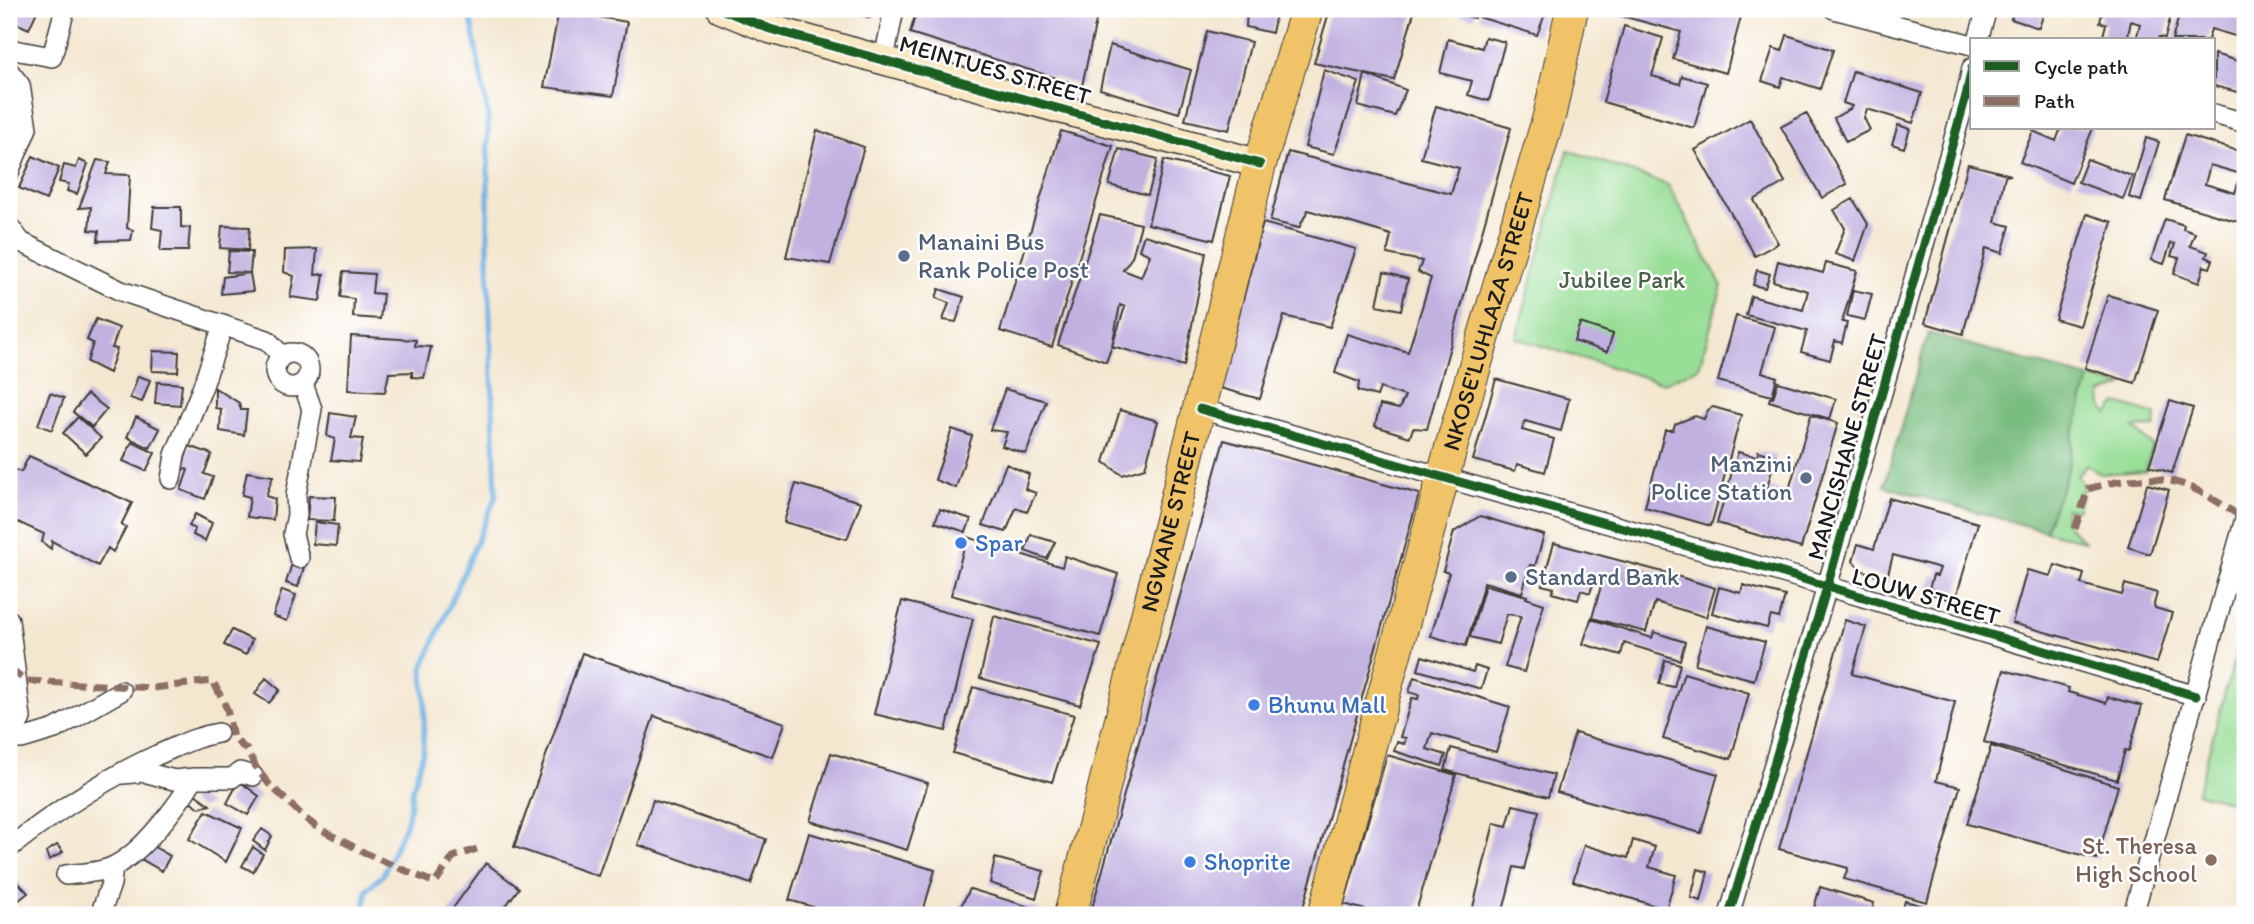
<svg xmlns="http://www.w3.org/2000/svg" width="2254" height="924" font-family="Itim,sans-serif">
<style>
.green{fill:#99de97;stroke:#5a7d5a;stroke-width:2}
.forest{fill:#7abd80;stroke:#4b6c4e;stroke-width:2}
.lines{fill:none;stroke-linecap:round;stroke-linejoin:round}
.stream{stroke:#71b3e6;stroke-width:5}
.building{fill:#c0b1e0;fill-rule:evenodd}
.street-casing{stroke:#3c3a37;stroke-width:22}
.secondary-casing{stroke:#3c3a37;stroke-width:31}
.primary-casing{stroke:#3c3a37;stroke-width:34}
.street{stroke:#fff;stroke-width:19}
.secondary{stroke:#f9e7c3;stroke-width:28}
.primary{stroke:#f0c369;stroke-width:32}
.quiet{stroke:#8d6e63;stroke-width:7;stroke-dasharray:14 7;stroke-linecap:butt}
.cycleway-casing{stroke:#fff;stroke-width:13}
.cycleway{stroke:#1b5e20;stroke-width:9}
.service-dot{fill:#5c6f8a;stroke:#fff;stroke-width:2.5}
.shop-dot{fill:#3f7fe0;stroke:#fff;stroke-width:2.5}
.education-dot{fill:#8d6e63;stroke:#fff;stroke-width:2.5}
.labels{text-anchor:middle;stroke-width:5;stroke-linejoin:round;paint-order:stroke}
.street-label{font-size:24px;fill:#1c1c1c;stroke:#fff}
.service-label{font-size:24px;fill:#4e5e75;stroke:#fff;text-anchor:start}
.park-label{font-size:24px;fill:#486047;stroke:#fff}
.shop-label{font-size:24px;fill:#366cbe;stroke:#fff;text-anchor:start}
.education-label{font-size:24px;fill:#785e54;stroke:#fff;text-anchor:end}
</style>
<rect width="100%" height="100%" fill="#fff"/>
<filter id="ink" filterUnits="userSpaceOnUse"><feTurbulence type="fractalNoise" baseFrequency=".0143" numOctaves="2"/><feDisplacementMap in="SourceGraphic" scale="14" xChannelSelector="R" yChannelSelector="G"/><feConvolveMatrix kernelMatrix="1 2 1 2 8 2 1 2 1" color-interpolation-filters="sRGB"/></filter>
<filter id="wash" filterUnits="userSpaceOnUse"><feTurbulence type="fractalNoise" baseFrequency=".00686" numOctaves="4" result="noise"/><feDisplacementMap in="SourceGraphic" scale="28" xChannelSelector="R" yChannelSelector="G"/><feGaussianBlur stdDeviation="1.57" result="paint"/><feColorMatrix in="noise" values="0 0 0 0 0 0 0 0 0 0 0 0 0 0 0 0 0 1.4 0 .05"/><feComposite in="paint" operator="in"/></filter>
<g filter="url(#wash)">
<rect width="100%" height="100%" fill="#f4e7d0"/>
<!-- green -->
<path class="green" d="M1568,150L1668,185L1722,286L1699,368L1663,383L1516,338Z
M2089,378L2123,386L2101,394L2102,406L2108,414L2117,403L2156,415L2155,427L2134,428L2153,446L2145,471L2100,474L2087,465L2077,476L2084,485L2078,510L2066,509L2064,521L2084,541L2045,531L2067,473L2074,433Z
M2245,621V805L2197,793Z"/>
<!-- forest -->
<path class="forest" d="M1928,333L2089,378L2074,433L2067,473L2045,531L1884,486Z"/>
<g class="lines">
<!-- stream -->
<path class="stream" d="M363,915L367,889L383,875L408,818L413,787L423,752L425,702L423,668L496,496L488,259V116L469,9"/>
</g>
<g id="blocks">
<!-- building -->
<path class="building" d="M9,9H38L29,29L9,20Z
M846,9H873L870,18Z
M917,9H1074L1097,16L1082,86L910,33Z
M1247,9H1277L1272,33L1246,27Z
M1330,9H1415L1394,80L1314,63Z
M1438,9H1476L1474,18Z
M1482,9H1547L1537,35L1479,17Z
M1612,9H1743L1726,73L1673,59L1681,32L1611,13Z
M2014,9H2045L2039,28L2011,19Z
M2103,9H2166L2165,14L2171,15L2165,38L2159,37L2158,40H2136L2140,24L2131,21L2127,40H2102L2106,24L2100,22Z
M2181,9H2218L2245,16V39L2211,29L2208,40H2172Z
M559,10L627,22L613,96L544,87Z
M1624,26L1663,38L1652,76L1680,84L1682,76L1707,83L1694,128L1603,102Z
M1207,31L1251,42L1229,130L1185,120Z
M1787,35L1833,50L1820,89L1783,77L1780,87L1762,81L1773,48L1782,51Z
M1485,37L1505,42L1489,101L1468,95L1472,81L1440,73L1448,39L1482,48Z
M1110,45L1191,70L1179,113L1100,89Z
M2214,54L2245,63V94L2214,86Z
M1324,70L1359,82L1334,154L1305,147Z
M1853,71L1922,93L1913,123L1867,109L1864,118L1870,130L1846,142L1834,118L1850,109L1852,106L1843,103Z
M1365,74L1406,90L1395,116L1358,106Z
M1436,106L1511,128L1427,429L1413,428L1410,437L1375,426L1380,405L1399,409L1405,396L1380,388L1377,396L1358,391L1359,382L1335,373L1347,334L1408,352L1431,278L1418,272L1422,261L1387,254L1391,235L1308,210L1299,228L1270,221L1288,152L1451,194L1459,168L1421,158Z
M1806,113L1847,184L1822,198L1781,127Z
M1750,119L1785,182L1754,200L1778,243L1755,256L1695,150Z
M1898,125L1910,129L1904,148L1892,144Z
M2061,128H2093L2071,183L2020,162L2033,131L2056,141Z
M817,130L864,147L830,264L786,257Z
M1061,131L1113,146L1052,347L1000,331Z
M2185,135L2245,153V224L2165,200ZM2210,165L2241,174L2235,193L2205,184Z
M2146,138L2159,142L2141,201L2129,197Z
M1119,149L1158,159L1148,195L1109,185Z
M33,156L59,168L46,200L19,188Z
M2087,159L2132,176L2123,199L2078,182Z
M79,160L88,164L77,194L67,191L69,184L59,182L64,165L76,168Z
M97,160L110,162L106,174L130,175L127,228L133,230L131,240L98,241L99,231L89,230L91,207L79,208Z
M1164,160L1230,176L1214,240L1148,224Z
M1968,164L2011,175L2005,176L1995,222L2010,226L2002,253L1986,248L1963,334L1925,323Z
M1853,199L1868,224L1855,261L1835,254L1845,228L1834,210Z
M154,207H181V227L190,228L188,251H160L162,230L152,228Z
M2087,214L2112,222L2080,326L2055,319Z
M1100,215L1141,224L1132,257L1123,270L1141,277L1150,255L1139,250L1144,235L1206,253L1184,366L1112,346L1125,307L1120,305L1112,346L1106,362L1058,345Z
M2165,219L2184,225L2183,229L2195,233L2190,246L2208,252L2206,257L2213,260L2210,268L2204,266L2199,283L2174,274L2179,258L2171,256L2175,244L2171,243L2164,264L2151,260Z
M1263,223L1356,249L1330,327L1284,316L1260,399L1220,388Z
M222,226L250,227L248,250L220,248Z
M317,249L315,275L324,274L320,301L290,297L294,276L284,272L285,250Z
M229,251L252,252L250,273L227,272Z
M1778,261L1823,273L1826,263L1857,271L1842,322L1847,323L1842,343L1835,341L1830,360L1801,352L1807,331L1746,315L1751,296L1803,310L1808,291L1773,281Z
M1757,270L1770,274L1765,288L1753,285Z
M343,272L374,274L372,293L383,294L380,319L353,317L354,299L340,297Z
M1384,272L1408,279L1401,310L1377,305Z
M250,273L253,291L221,294L223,277Z
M939,289L964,297L956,322L943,320L949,303L936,298Z
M1853,290L1872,294L1865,320L1847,316Z
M2108,295L2158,310L2135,383L2085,368Z
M1736,316L1775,327L1762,372L1777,377L1772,396L1718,381Z
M96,319L119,328L112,348L117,349L109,373L87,362L93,343L87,340Z
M1580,323L1613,334L1607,352L1574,341Z
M351,336L416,340L415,346L431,347L424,378L412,377V372L389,373L385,392L348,390Z
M153,351L179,352L178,372L152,371Z
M138,376L150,380L142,402L130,398Z
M1496,379L1569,399L1561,431L1525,421L1522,430L1554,439L1545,472L1517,464L1515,471L1473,460Z
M157,382L182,384L180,405L155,403Z
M1778,382L1836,399L1830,419L1769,401L1770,397L1773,398Z
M215,388L239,403L241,410H247L244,435L220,431L221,409L215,408Z
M1005,389L1046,401L1026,454L1002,446L1007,432L990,430Z
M50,393L64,398L52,430L38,425Z
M87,394L107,409L92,427L73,412Z
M2170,401L2193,408L2172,473L2149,466Z
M1713,407L1741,415L1711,526L1645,507L1665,430H1673L1675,424L1695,416L1704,419L1708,410Z
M1120,410L1158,421L1145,468L1122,475L1104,462Z
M330,413L356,417L351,438L363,439L359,462L331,460L335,439L327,436Z
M1811,415L1838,423L1801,548L1717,523L1738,452L1757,457L1758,451L1776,456L1767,487L1788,493Z
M78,417L101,438L86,454L63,433Z
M136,417L160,429L150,448L127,437Z
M952,429L972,436L956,488L935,480Z
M1224,440L1419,494L1301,915H1090Z
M132,442L155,453L146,471L123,461Z
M189,446L212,454L204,474L213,477L205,499L181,490L188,470L182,468Z
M29,456L132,503L121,525L126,527L113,552L108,548L98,566L52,541L51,549L42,542L44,534L18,522L13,530L9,527V480L15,470L21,472Z
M1006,464L1029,474L1025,489L1036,493L1027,512L1016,508L1006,532L983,525Z
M247,472L273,476L266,496L275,499L273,520L247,517L250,497L242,495Z
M796,484L861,502L847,539L784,522Z
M2147,484L2169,490L2150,554L2128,547Z
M309,496L336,497L334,521L307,520Z
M1889,498L1978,523L1955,601L1932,594L1933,590L1929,589L1933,575L1937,576L1940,568L1893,555L1887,578L1860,570L1853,561L1858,544L1874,549Z
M940,509L971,519L966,532L935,522Z
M195,514L212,523L205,541L193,535L195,529L189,526Z
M1480,516L1544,535L1535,566L1530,565L1522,593L1484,582L1466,646L1431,636L1449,573L1443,571L1454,532Z
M315,522L338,525L336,546L313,544Z
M1031,535L1055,542L1047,559L1025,551Z
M967,537L1062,567L1065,556L1118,574L1100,636L951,595Z
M1554,543L1663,572L1659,587L1664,572L1715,588L1706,617L1655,602L1646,632L1592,618L1601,586L1593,584L1590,593L1581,590L1578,600L1552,593L1554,588L1542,585Z
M293,560L305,564L298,587L286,583Z
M2055,565L2084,574L2081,584L2122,595L2125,584L2157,593L2154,604L2155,608L2172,613L2157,663L2012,623L2027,570L2051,576Z
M1485,585L1527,596L1526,598L1544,604L1524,672L1505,667L1521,616L1507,614L1498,644L1470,637Z
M1743,585L1785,596L1779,618L1771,616L1767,628L1712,613L1719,587L1741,593Z
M282,590L296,595L287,621L273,616Z
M902,601L973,619L946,731L874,714Z
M994,616L1101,645L1080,705L980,678Z
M1591,619L1652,638L1654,632L1685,642L1680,660L1624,643L1621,655L1583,644Z
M1845,620L1866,627L1852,674L1955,702L1936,781L1960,787L1927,902L1844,879L1848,868L1779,849Z
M1706,626L1765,642L1754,680L1695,664Z
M232,630L252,640L246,655L224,645Z
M582,653L785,723L773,757L654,716L598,876L514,847Z
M1422,656L1473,672L1475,666L1487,670L1481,689L1418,670Z
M1665,660L1680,664L1674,687L1659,684Z
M2004,670L2069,688L2068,692L2106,703L2108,697L2142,706L2129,751L2125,750L2117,780L1984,742Z
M1684,673L1749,693L1731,759L1663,739Z
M1414,677L1510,707L1496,752L1432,733L1427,749L1446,755L1442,766L1394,751L1397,742L1404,744L1406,738L1400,737L1412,698L1418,699L1419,695L1409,692Z
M266,678L280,690L269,703L255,694Z
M973,687L1074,715L1052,782L953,753Z
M1575,733L1718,774L1701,833L1557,792Z
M1991,746L2118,786L2097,859L1967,824Z
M1451,748L1554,775L1548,797L1445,770Z
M831,753L928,783L907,850L810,821Z
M1387,755L1456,775L1415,915H1383L1344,904Z
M239,781L259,796L248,815L227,803Z
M195,794L210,805L200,808L190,801Z
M653,800L766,839L751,884L638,845Z
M1513,805L1539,811L1524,869L1514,867L1502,915H1471L1494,823L1507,826Z
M206,811L242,828L226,862L189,839Z
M262,829L272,836L265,850L253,841Z
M809,833L935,870L922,915H841L789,900Z
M1633,840L1655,847L1649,867L1676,875L1666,909L1573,881L1584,845L1628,858Z
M149,844L170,856L162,871L141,859Z
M57,845L63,852L49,860L46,852Z
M253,847L263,854L253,872L242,866Z
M995,858L1044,871L1036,898L990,883Z
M486,863L519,888L499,915H448Z
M1698,869L1708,872L1701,901L1691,898Z
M13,877L28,893L9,908V880Z
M1820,887L1874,903L1871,915H1812Z
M970,889L1040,910L1037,915H956Z
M1905,901L1923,906L1921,915H1901Z"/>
</g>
</g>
<g filter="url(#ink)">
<use href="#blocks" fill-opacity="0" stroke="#3c3a37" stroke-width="2"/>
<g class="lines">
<defs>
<path id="street" d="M1834,9L1972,45
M1978,40L1987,9
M9,49L52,57L65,9
M884,59L894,9
M9,71L20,85L27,128L9,172
M2214,114L2245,123
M9,226L21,242L121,291L267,340L282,356
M275 370a17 17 0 1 1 34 0a17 17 0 1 1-34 0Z
M1200,409L1776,571L2196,696
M171,479L175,455L203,386L223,325
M299,558L293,534L297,515L296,495L312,409L303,384
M9,620L21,718L9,741
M11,738L22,739L55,729L121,691
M123,774L144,772L174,780L194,778H232L240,772L253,776
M9,848C55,812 104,779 157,755C179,746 194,737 218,733
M66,875C81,873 101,873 114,866C143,852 178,805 194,778
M100,915L111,884L113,867
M1729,915L1827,587L1966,96L1972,68
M2133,915L2245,519"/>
<path id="secondary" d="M721,9L770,29L1260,164"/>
<g id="primary">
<path id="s1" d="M1070,915L1099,808L1260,164L1307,9"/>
<path id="s2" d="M1324,915L1452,444L1550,113L1572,9"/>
</g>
</defs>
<!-- street casing -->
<use href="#street" class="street-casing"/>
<!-- secondary casing -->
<use href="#secondary" class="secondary-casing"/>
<!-- primary casing -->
<use href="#primary" class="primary-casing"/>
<!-- street -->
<use href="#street" class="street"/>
<!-- secondary -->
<use href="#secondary" class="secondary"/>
<!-- primary -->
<use href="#primary" class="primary"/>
<!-- quiet -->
<path class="quiet" d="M2075,529L2088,489C2118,480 2152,474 2182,484C2203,491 2225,507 2245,519
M9,672L15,673L27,681L153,688L213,681L227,709L233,738L247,750L257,769L269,784L306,819L318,828L373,857L435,883L453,857L477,849"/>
<defs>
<path id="cycleway" d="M721,9L770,29L1260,164
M1200,409L1776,571L2196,696
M1729,915L1827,587L1966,96L1972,68"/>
</defs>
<!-- cycleway casing -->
<use href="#cycleway" class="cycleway-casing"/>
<!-- cycleway -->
<use href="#cycleway" class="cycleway"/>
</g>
</g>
<!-- markers -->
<g class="service-dot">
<circle cx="904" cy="256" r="7"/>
<circle cx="1806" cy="478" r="7"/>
<circle cx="1511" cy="577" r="7"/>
</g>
<g class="shop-dot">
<circle cx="961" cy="543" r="7"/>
<circle cx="1254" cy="705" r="7"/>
<circle cx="1190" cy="862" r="7"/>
</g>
<circle class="education-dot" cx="2211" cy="860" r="7"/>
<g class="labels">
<!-- street labels -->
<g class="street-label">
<text transform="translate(995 70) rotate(16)" y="8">MEINTUES STREET</text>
<text dy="8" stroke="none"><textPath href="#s2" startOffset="616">NKOSE'LUHLAZA STREET</textPath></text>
<text transform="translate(1847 447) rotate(-74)" y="8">MANCISHANE STREET</text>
<text dy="8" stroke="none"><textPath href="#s1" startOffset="406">NGWANE STREET</textPath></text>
<text transform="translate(1926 596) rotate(16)" y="8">LOUW STREET</text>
</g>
<!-- service labels -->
<g class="service-label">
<text x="918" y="250">Manaini Bus<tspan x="918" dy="28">Rank Police Post</tspan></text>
<text x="1792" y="472" text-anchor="end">Manzini<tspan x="1792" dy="28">Police Station</tspan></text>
<text x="1525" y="585">Standard Bank</text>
</g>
<!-- park labels -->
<g class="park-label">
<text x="1622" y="288">Jubilee Park</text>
</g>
<!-- shop labels -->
<g class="shop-label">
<text x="975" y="551">Spar</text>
<text x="1268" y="713">Bhunu Mall</text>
<text x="1204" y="870">Shoprite</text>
</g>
<!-- education labels -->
<g class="education-label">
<text x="2197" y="854">St. Theresa<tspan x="2197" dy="28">High School</tspan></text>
</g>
</g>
<!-- margin -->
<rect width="2254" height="924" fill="none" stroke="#fff" stroke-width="35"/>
<!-- legend -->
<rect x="1970" y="38" width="245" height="91" fill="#ffffff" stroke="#a4a4a4" stroke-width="2"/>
<rect x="1984" y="61" width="35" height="10" fill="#1b5e20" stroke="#a4a4a4" stroke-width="2"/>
<text x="2034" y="74" font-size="21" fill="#1c1c1c">Cycle path</text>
<rect x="1984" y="96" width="35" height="10" fill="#8d6e63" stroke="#a4a4a4" stroke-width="2"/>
<text x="2034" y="108" font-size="21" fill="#1c1c1c">Path</text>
</svg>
